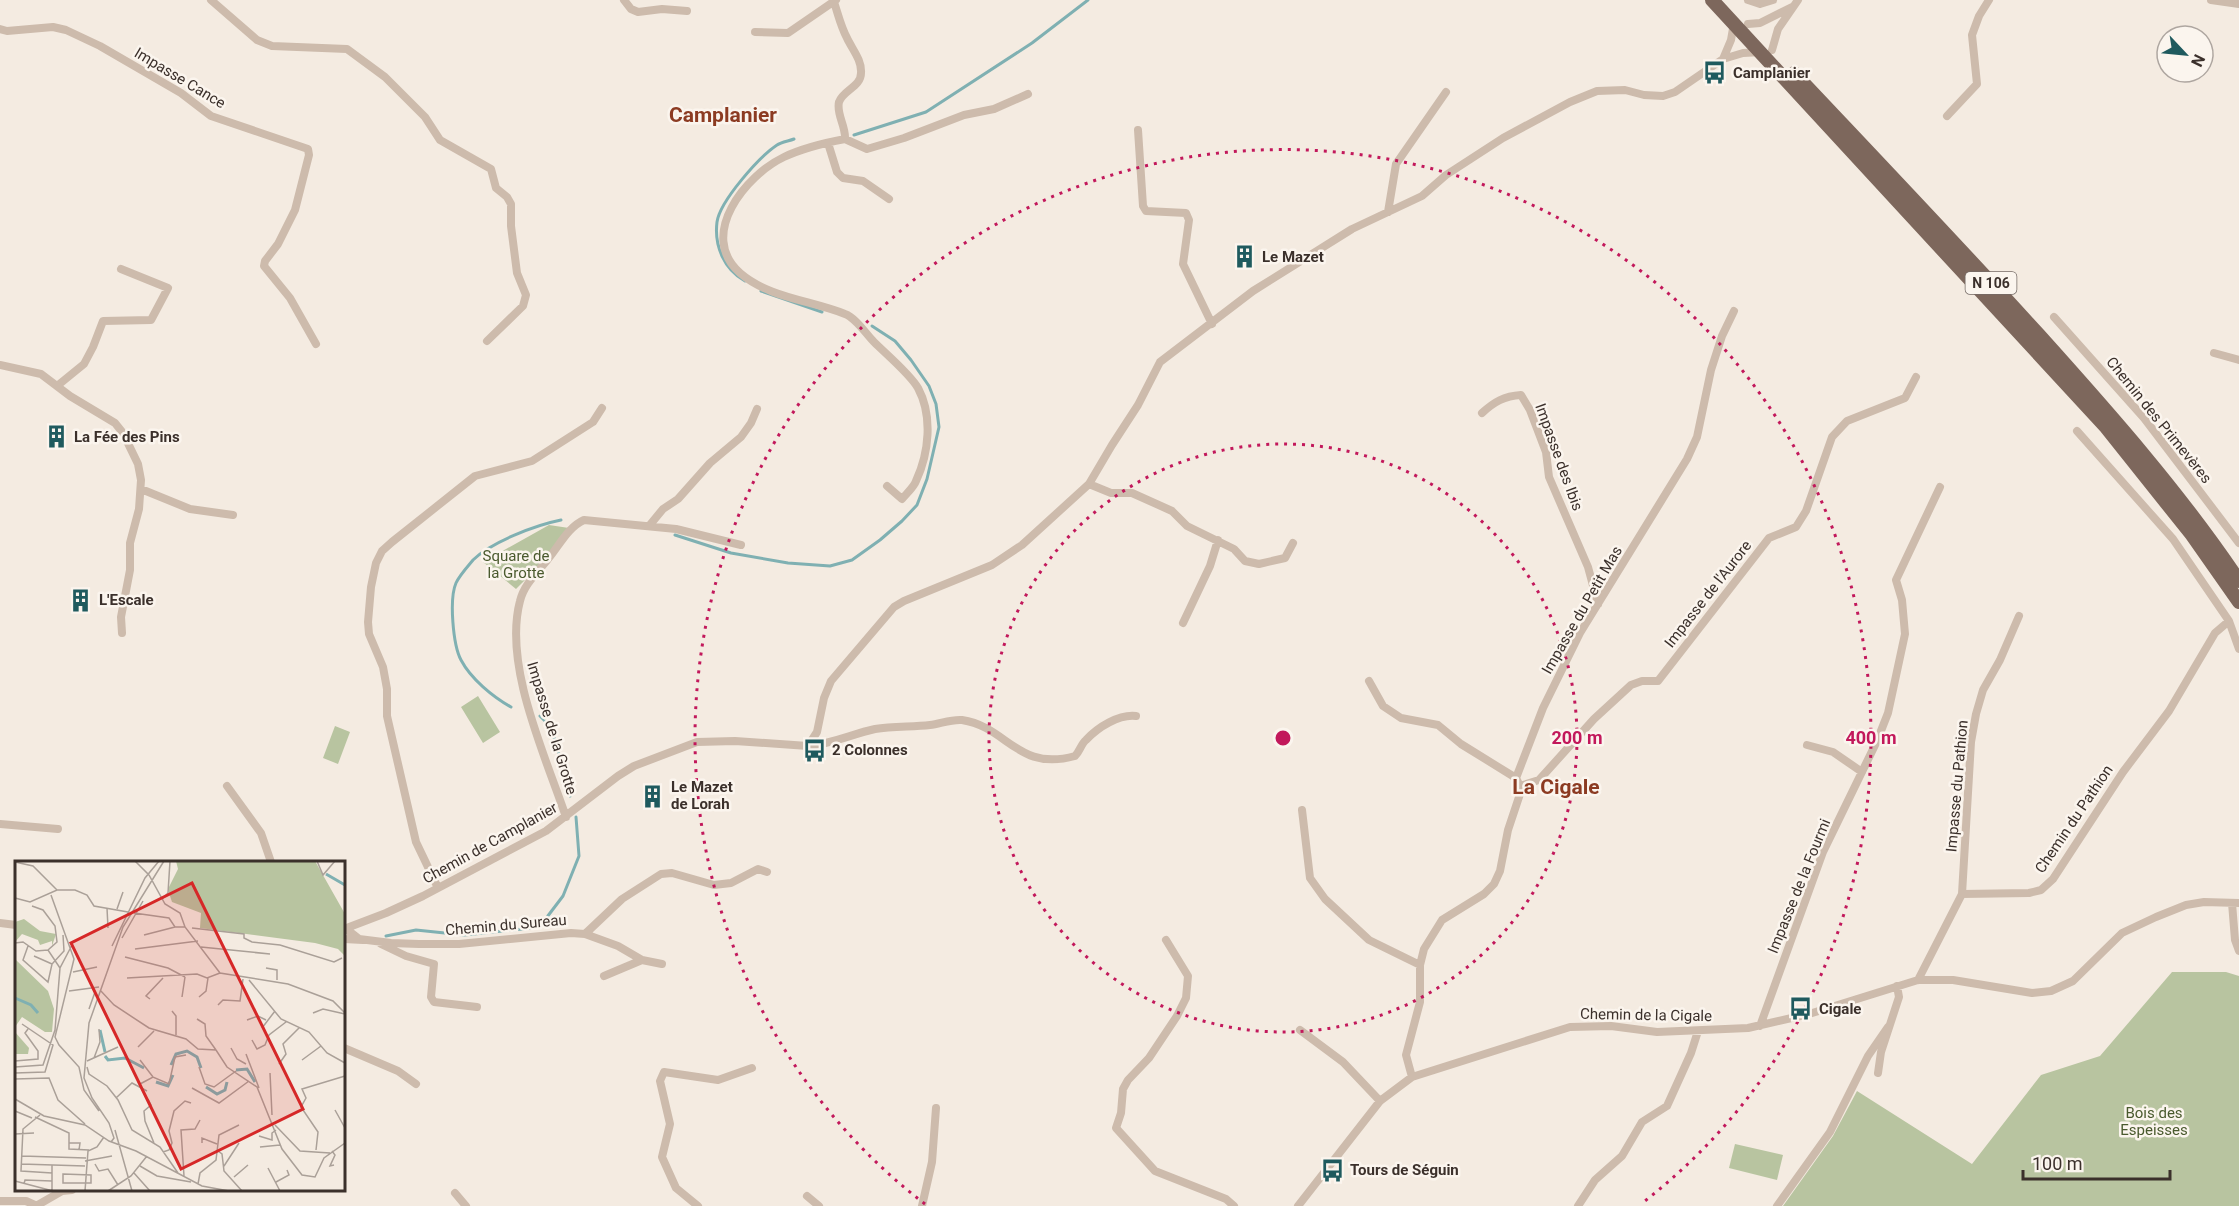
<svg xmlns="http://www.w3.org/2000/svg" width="2239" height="1206" font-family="Roboto,sans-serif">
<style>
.green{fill:#b8c4a0}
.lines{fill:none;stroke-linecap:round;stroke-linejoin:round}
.stream{stroke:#7fb0b2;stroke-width:3}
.street{stroke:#cdbbac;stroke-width:8}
.primary{stroke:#7d675c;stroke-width:14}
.ring{fill:none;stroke:#c2185b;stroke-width:3;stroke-dasharray:3 6}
.labels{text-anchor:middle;stroke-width:5;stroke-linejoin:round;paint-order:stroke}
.shield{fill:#fbf5ee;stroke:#756b66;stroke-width:1.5}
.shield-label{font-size:14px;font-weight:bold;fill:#3b302b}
.poi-label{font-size:15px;font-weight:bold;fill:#3b302b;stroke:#fbf5ee;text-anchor:start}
.street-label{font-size:15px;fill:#3b302b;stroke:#fbf5ee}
.park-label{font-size:15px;fill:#4a5a2e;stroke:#fbf5ee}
.district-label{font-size:21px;font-weight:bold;fill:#8c3b22;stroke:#fbf5ee}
.inset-river{fill:none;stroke:#7fb0b2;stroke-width:3}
.inset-road{fill:none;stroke:#aaa098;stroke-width:1.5}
.view{fill:#d62828;fill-opacity:0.15;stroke:#d62828;stroke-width:3}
.inset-edge{fill:none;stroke:#3b302b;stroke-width:3}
.centre{fill:#c2185b;stroke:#fbf5ee;stroke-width:3}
.ring-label{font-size:18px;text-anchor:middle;font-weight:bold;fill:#c2185b;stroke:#fbf5ee;stroke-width:5;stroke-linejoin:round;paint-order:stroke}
</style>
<rect width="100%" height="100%" fill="#f4ebe1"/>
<!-- green -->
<path class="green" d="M549,525L569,528L542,563L516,589L483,562Z
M478,696L500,732L483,743L461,707Z
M335,726L350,732L338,764L323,758Z
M2172,972H2226L2239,976V1206H1783L1833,1136L1857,1091L1972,1164L2041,1075L2100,1056Z
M1735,1144L1783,1155L1777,1180L1729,1168Z"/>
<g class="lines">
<!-- stream -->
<path class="stream" d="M854,135L926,112L1032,43L1088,0
M745,281C724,269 714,246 717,222C720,201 759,157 777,145C781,142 789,141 794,139
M761,291L822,312
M675,535L731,553L788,563L830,566L852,560L880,540L902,521L917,505L927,479L939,427L936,404L929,386L911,360L895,341L872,326
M511,707C493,697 471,679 461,660C453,645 449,599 456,583C459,576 468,566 473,560C491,542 536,525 561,520
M540,716L551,727L568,784L570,796
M386,936L416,930L464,935L532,928L544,921L563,896L579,856L576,817"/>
<!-- street -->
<path class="street" d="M211,0L257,40L272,46L347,49L385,77L425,117L440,140L491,169L496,188L507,197L511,204V226L517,273L526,295L523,306L487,341
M624,0L631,9L638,12L662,9L687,11
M1748,0L1760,4L1773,0
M2211,0L2239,4
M834,2C838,14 841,27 847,38C852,49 862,60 861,73C861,87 843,90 839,102C836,114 846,126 845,139C824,143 803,148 784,157C746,175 697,235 740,273C769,298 810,300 845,314C856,318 866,334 874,342C886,354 910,374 918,388C933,416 929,453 916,481C914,487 907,493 902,499L887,486
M1748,24L1760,23L1792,7
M0,29L7,31L53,27L66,30L100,46L181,93L211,116L308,149L309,155L295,210L278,244L265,261L264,266L290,298L316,344
M755,32L788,33L836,0
M1772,50L1778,29L1798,0
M1723,59L1731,40L1734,23
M1947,116L1977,84L1972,35L1979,16L1989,0
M1138,130L1143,206L1146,211L1186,213L1189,220L1183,264L1212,324
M845,139L867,149L904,138L964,115L994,109L1028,94
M828,143L837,172L843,178L863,181L889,199
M1388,212L1396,164L1446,92
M2054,317L2144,418L2239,543
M2214,353L2239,360
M0,365L41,374L70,396L115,423L123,433L138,464L141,480L139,509L130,543V570L121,617L122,633
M57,386L84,364L93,347L103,321L151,320L168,288L121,269
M1482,413C1494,402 1504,396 1521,395L1530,410L1546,452L1549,477L1588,567L1598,604
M2077,431L2173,539L2229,621L2239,649
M1089,484L1111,493H1132L1172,511L1187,526L1234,549L1245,561L1259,564L1285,558L1293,543
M141,489L190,509L233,515
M649,526L663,509L678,499L710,463L741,437L751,423L757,409
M1183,623L1210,566L1218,540
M1369,681L1383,706L1401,718L1438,725L1461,744L1516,778
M1807,745L1833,752L1862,772
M808,746C832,744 852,734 875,729C893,726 912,727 930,725C940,724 951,719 962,720C1008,727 1017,772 1075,756C1080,751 1081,744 1086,740C1098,727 1119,714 1136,716
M227,786L261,833L271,862
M1520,786L1539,780L1594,719L1631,685L1642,681H1658L1769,538L1796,527L1806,511L1832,437L1847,421L1905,398L1916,377
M1302,810L1310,878L1325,899L1369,940L1420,965
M566,817C545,755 503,665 520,601C524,584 538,572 548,559C559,546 568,527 584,520L676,529L741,545
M0,824L58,829
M438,888L416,842L387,716V689L383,667L369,634L368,622L371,587L376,563L382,551L392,542L475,476L532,461L593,422L602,408
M1962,894L1971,742L1976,714L1983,690L2000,660L2019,616
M2232,903L2235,940L2239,951
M0,923L16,925
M345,928L359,939L391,943L419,944H459L571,933L585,934L618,946L642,960L662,964
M344,929L386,913L423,896L546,831L618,776L634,766L697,742L735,741L808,746L817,732L824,698L831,681L894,607L904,601L992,565L1022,545L1089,484L1112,445L1138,405L1160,362L1253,291L1352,229L1422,196L1446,175L1503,138L1570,102L1597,91L1625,90L1644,95L1663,96L1675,92L1723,59L1743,53L1762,52
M585,934L622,899L661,874L672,873L714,885L731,883L758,869L767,872
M344,939L363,940
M1166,940L1188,976L1186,998L1177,1016L1149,1058L1128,1080L1123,1089L1121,1113L1116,1128L1155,1171L1226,1199L1234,1206
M381,944L406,956L434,964L431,997L434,1002L477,1007
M604,976L642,960
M1918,980L1962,894L2029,893L2041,890L2053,879L2123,772L2169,711L2215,633L2229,621
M1760,1026L1823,852L1877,741L1888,713L1905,634L1902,600L1896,580L1940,487
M1300,1030L1343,1062L1380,1101
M344,1048L398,1071L416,1084
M1878,1073L1881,1052L1899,997L1897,986
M1412,1077L1406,1055L1420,1002V965L1424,949L1442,920L1484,894L1494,884L1500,871L1508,830L1520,794V786L1516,778L1543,708L1580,633L1687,459L1697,437L1711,370L1722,336L1734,311
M455,1193L466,1206
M807,1196L819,1206
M0,1201H26L37,1206
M36,1206L62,1191L72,1190
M698,1206L676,1188L662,1157L670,1124L660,1081L664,1072L718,1080L752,1068
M922,1206L932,1162L936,1108
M1298,1206L1380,1101L1412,1077L1570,1027L1611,1026L1657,1032L1748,1028L1809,1014L1918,980H1953L2032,993L2051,991L2073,981L2122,933L2156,917L2186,905L2204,902L2239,903
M1578,1206L1595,1180L1622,1156L1642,1122L1667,1106L1691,1053L1698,1031
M1777,1206L1830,1132L1868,1056L1888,1027"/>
<!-- primary -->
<path class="primary" d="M1712,0L2105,426L2192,535L2239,602
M1794,73C1876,160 1959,247 2039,335C2110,414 2180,493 2239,581"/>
</g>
<!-- distance rings -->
<g class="ring">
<circle cx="1283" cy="738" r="294"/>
<path d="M925 1204A588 588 0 1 1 1641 1204"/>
</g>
<!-- icons -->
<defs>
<symbol id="bus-bare" viewBox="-9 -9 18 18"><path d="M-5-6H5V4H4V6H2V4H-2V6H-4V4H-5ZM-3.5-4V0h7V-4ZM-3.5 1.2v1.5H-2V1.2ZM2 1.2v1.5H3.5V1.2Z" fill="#1f5a5e" stroke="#fbf5ee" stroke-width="2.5" paint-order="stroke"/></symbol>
<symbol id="building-bare" viewBox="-9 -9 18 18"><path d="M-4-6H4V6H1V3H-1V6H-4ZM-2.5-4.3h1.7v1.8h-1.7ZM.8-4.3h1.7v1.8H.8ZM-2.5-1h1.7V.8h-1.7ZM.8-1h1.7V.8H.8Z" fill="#1f5a5e" stroke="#fbf5ee" stroke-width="2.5" paint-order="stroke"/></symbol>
</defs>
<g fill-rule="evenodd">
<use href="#bus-bare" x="1698" y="56" width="33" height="33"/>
<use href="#building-bare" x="1228" y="240" width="33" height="33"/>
<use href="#building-bare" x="40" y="420" width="33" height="33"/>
<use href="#building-bare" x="64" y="584" width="33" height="33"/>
<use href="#bus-bare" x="798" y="734" width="33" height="33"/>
<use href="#building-bare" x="636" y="780" width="33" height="33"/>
<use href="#bus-bare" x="1784" y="992" width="33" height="33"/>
<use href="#bus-bare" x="1316" y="1154" width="33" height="33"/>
</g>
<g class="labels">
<!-- shield labels -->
<rect class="shield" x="1965.5" y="272" width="51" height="22" rx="4.5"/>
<g class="shield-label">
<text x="1991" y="288">N 106</text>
</g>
<!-- poi labels -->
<g class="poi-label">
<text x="1733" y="78">Camplanier</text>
<text x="1262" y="262">Le Mazet</text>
<text x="74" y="442">La Fée des Pins</text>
<text x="99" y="605">L'Escale</text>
<text x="832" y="755">2 Colonnes</text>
<text x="671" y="792">Le Mazet<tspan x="671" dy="17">de Lorah</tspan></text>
<text x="1819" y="1014">Cigale</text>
<text x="1350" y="1175">Tours de Séguin</text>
</g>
<!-- street labels -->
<g class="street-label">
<text transform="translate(180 78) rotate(31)" y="5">Impasse Cance</text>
<text transform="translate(2159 420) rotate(51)" y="5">Chemin des Primevères</text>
<text transform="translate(1559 457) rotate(70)" y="5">Impasse des Ibis</text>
<text transform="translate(1708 594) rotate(-52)" y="5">Impasse de l'Aurore</text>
<text transform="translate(1582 610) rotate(-60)" y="5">Impasse du Petit Mas</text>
<text transform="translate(552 728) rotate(73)" y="5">Impasse de la Grotte</text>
<text transform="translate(1957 786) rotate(-85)" y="5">Impasse du Pathion</text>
<text transform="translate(2074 819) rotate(-56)" y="5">Chemin du Pathion</text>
<text transform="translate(490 843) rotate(-29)" y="5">Chemin de Camplanier</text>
<text transform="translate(1799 886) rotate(-68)" y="5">Impasse de la Fourmi</text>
<text transform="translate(506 925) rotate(-5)" y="5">Chemin du Sureau</text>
<text transform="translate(1646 1015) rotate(1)" y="5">Chemin de la Cigale</text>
</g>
<!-- park labels -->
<g class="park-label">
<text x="516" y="561">Square de<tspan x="516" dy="17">la Grotte</tspan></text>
<text x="2154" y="1118">Bois des<tspan x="2154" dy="17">Espeisses</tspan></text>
</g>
<!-- district labels -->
<g class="district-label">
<text x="723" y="122">Camplanier</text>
<text x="1556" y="794">La Cigale</text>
</g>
</g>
<!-- overview -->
<g transform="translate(15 861)">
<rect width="330" height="330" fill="#f4ebe1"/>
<path d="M161,0H300L330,53V95L323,88L300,82L185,67L186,52L157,41L155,35L153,28L163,8ZM9,58L25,70L41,73L37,85V80L25,84L23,79L7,73L0,81V61ZM0,98L33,130L39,148L37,171H30L7,156L0,166ZM0,171L14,187L13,193H0Z" fill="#b8c4a0"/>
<path class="inset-river" d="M311,13L330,24M0,137L16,144L23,152M85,169L90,191M90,195L93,199L110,197L129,207M156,204L161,193L172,190L182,196L186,207M221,209L232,208L240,221M141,221L153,225L158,214M191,226L202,233L210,229L212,221"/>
<path class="inset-road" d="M120,0L134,14L150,43L165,52L170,66L205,112L273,123L318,140L330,152M302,0L308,14L320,0M0,1L18,5L42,29M36,34L59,98L40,176L44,184L64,206L69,229L84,250M0,37L15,41L42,29H60L72,34L79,45L113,51M147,38L153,32L155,0M17,45L28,49L40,65L42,81L33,89M92,47L93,67M102,48L108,31M119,52L154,57L160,66H170M177,67L229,73V77L237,81L265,84L319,101L327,97M129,74L160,66M107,77L128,40M0,82L8,81L21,90L33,89L45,107M13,85L8,99L33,121L37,103L49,90L48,74M97,85L130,17L144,0M186,86L255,93M120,88L183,80M19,95L37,103M110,96L153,107L170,116M251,107L262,109V119M58,111L82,106M112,117L182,113L192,117L205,112M234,119L266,158L294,171L312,192L330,202M85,129L99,144L134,167L171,178L183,188L201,189L212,206L242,226L267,288L287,314L300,316L309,297L330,282M54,130L84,126M167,136L170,116M184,136L191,130L193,117M135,138L131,135L148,117M203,144L208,139L225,140L228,118M74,148L80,131L77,126M157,150L161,155V174M298,152L308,148L330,153M182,158L190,163L191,175L201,189M232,159L243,155L251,159M247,167L260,150M237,179L242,188L250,184L254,174L271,161M123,186L139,170M216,187L222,198L231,203M231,193L244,227M79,197L85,181L84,168M125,199L138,216M287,199L306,185M0,200L23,198V190L10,172L13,168M72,200L103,186M264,203L271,193L268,183L284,167M0,206L28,204L40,169L45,107L57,84M72,206L74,213L92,225L103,239L117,269L145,286L163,312M184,206L190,223L199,226L221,210M0,212L30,211L38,184L7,163M255,212L257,254M0,218L34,217L43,239L70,263M125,223L138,216L154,223L160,196L171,194M177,227L204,242L234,220M101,237L117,222L132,230M0,238L29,255L70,264L94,280L121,290L187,325L214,330M133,238L136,244L129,250L130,260L139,282M320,249L330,267M0,250L17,257M25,254L8,268L6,310L37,312M20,256L54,272V288L74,289M260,264L285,290L315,292M100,269L117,330M0,273L19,272M244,275L257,279V272L261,269M96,281L99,277L94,262L77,237L69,217L74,162L108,66L149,0M54,282H65L64,289M187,282V277L202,283M245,286L265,284M301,289L303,271L286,246L291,237L287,228L330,215M203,290L207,293L209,310L227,330M317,290L320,294L315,305L319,304M148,291L154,289L157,282L154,270L159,250L170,240L176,242M7,295L71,297M70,300L97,295M6,303L70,305M80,303L84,310L93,308L103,324M125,305L142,315L176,321M209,305L224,282M253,307L265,330M119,312L135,330M48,313L76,314V322H48ZM169,315L166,269L180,268L185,259M219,316L233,304M0,320L38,330M261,321L274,314L272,309M9,323L10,319L37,320M183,323L185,312L201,299L204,274L224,264M37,329V304M70,330L73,290L82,286L89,276M93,330L116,315L132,295"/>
<path class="view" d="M177,22L288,248L166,308L56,82Z"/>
<rect width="330" height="330" class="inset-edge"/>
</g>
<circle cx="1283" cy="738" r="9" class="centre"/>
<g class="ring-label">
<text x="1577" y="744">200 m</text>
<text x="1871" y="744">400 m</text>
</g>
<!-- north arrow -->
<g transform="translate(2185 54) rotate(116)"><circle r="28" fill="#fbf5ee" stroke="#aea6a0" stroke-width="1.5"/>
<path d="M0-4.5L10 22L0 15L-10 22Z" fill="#1f5a5e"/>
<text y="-9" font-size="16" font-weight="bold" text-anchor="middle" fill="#3b302b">N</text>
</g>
<!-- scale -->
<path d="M2023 1170v9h147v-9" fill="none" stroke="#3b302b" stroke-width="3"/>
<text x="2032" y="1170" font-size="18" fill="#3b302b" stroke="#fbf5ee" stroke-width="4.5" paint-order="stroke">100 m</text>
</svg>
